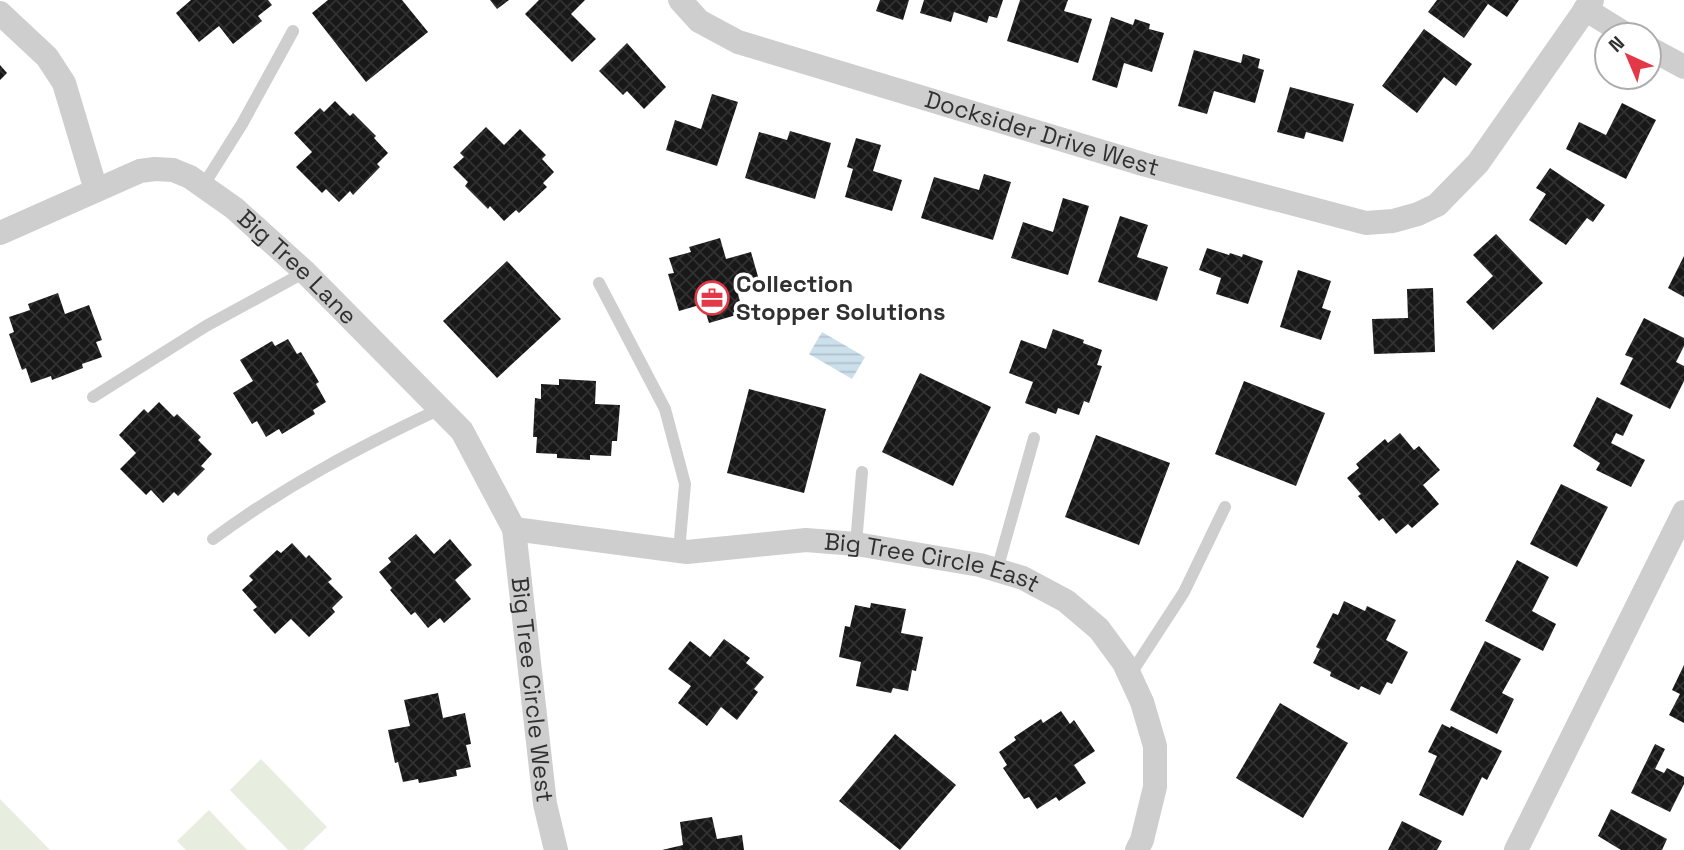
<svg xmlns="http://www.w3.org/2000/svg" width="1684" height="850" font-family="'Space Grotesk',sans-serif">
<style>
.pitch{fill:#e7eddf}
.water{fill:url(#water-rules)}
.building{fill:url(#building-cross-hatch)}
.lines{fill:none;stroke-linecap:round;stroke-linejoin:round}
.service{stroke:#cecece;stroke-width:12}
.minor{stroke:#cecece;stroke-width:24}
.labels{text-anchor:middle;stroke-width:7;stroke-linejoin:round;paint-order:stroke}
.street-label{font-size:24px;fill:#313131;stroke:#fff}
.poi-label{font-size:24px;font-weight:bold;fill:#313131;stroke:#fff;text-anchor:start}
</style>
<defs>
<pattern id="water-rules" width="6" height="5" patternUnits="userSpaceOnUse" patternTransform="scale(1.75)"><rect width="6" height="5" fill="#cce0ec"/><path d="M0 2.5h6" fill="none" stroke="#b0c1cb"/></pattern>
<pattern id="building-cross-hatch" width="8" height="8" patternUnits="userSpaceOnUse" patternTransform="scale(1.75)"><rect width="8" height="8" fill="#181818"/><path d="M0 0l8 8M0 8l8-8" fill="none" stroke="#313131"/></pattern>
</defs>
<rect width="100%" height="100%" fill="#fff"/>
<!-- pitch -->
<path class="pitch" d="M261,759L327,827L303,850H288L230,790Z
M0,799L50,850H0Z
M209,810L247,850H186L177,841Z"/>
<!-- water -->
<path class="water" d="M822,332L865,357L852,379L809,354Z"/>
<!-- building -->
<path class="building" d="M191,0H268L272,5L258,16L262,21L233,44L219,26L199,42L176,13Z
M328,0H402L428,32L366,82L312,13Z
M490,0H509L497,9Z
M539,0H585L571,14L596,39L572,62L525,14Z
M880,0H909L903,20L876,11Z
M924,0H1003L997,18L989,16L987,23L954,12L951,22L920,13Z
M1020,0H1068L1064,11L1092,19L1078,63L1007,41Z
M1437,0H1519L1507,17L1488,4L1464,38L1428,12Z
M1111,17L1133,25L1135,19L1150,24L1149,29L1164,33L1152,72L1124,63L1117,88L1092,80Z
M1424,29L1472,64L1456,86L1444,77L1417,113L1382,86Z
M627,43L666,87L644,109L627,91L623,95L599,71Z
M1194,50L1241,63L1243,54L1260,59L1258,68L1264,70L1255,103L1214,91L1207,114L1178,106Z
M0,65L7,73L0,80Z
M1290,87L1354,104L1343,142L1306,132L1304,139L1277,132Z
M712,94L738,102L717,166L666,150L675,120L701,129Z
M335,101L350,116L353,113L376,136L374,138L388,153L377,164L380,167L353,195L350,191L339,202L326,189L322,193L296,167L312,152L294,133L320,108L324,112Z
M1622,103L1656,120L1626,179L1566,149L1579,122L1606,135Z
M486,127L504,145L520,129L546,155L542,159L554,172L543,183L547,187L519,213L516,210L504,221L490,206L488,209L465,186L468,182L453,167L464,157L460,153Z
M790,131L831,143L815,199L745,178L759,132L787,140Z
M856,138L881,145L873,171L902,180L892,211L845,197L853,169L847,167Z
M1550,168L1605,205L1593,222L1587,218L1566,245L1529,220L1546,194L1536,188Z
M984,174L1011,182L993,240L921,218L934,177L979,190Z
M1063,198L1089,206L1068,275L1011,258L1023,222L1053,232Z
M1120,216L1148,225L1137,257L1168,267L1157,301L1098,282Z
M1496,234L1543,283L1493,330L1466,302L1493,276L1473,255Z
M720,238L726,259L751,252L761,287L738,294L743,313L709,323L703,304L679,311L668,274L674,273L669,258L691,252L689,247Z
M1207,248L1229,255L1230,253L1242,257L1243,254L1263,261L1248,304L1216,294L1221,278L1199,270Z
M1684,256V297L1668,288Z
M507,261L561,319L497,378L443,321Z
M1298,270L1331,281L1322,308L1331,311L1321,340L1280,327Z
M1433,288L1435,352L1374,354L1372,319L1408,318L1407,289Z
M58,293L65,314L89,305L102,340L96,342L102,357L82,364L83,368L52,380L51,376L31,383L26,368L22,370L9,334L14,332L9,317L30,310L28,304Z
M1644,318L1684,338V346L1676,362L1684,366V381L1670,409L1620,384L1633,358L1625,355Z
M1053,329L1084,340L1083,343L1102,350L1097,365L1102,366L1089,403L1084,401L1079,415L1058,408L1056,414L1025,403L1033,382L1009,373L1021,340L1046,349Z
M288,339L297,354L301,352L319,382L316,384L326,402L313,410L315,414L282,434L279,429L266,437L257,421L252,424L233,393L253,381L240,360L272,341L275,346Z
M920,373L991,407L953,486L882,452Z
M559,379L596,381L595,404L620,405L617,441H612L611,456L590,455V460L557,458V454L536,453L537,437H533L535,398L541,399V384L559,385Z
M1244,381L1325,413L1296,486L1215,454Z
M749,389L826,409L804,493L727,473Z
M1597,397L1633,415L1623,436L1616,433L1611,443L1645,460L1631,487L1596,470L1600,463L1573,446Z
M159,402L174,417L177,414L201,437L198,440L212,454L201,466L205,469L178,496L174,492L163,503L151,490L146,495L120,469L136,453L119,435L144,409L148,413Z
M1400,433L1414,450L1419,446L1440,470L1423,485L1439,504L1412,528L1408,524L1396,534L1383,518L1379,521L1358,496L1361,494L1347,478L1359,468L1356,464L1385,439L1388,443Z
M1096,435L1170,463L1139,545L1065,517Z
M1561,484L1608,507L1577,567L1530,544Z
M416,534L434,554L450,539L472,565L455,580L471,599L444,623L440,618L428,628L415,612L411,615L390,590L392,588L379,572L391,562L388,558Z
M292,543L306,558L309,555L332,579L328,582L343,597L332,608L335,612L309,637L291,619L275,634L253,610L257,607L242,590L253,580L249,576L277,550L281,553Z
M1517,560L1549,577L1532,611L1556,624L1543,651L1485,621Z
M1344,601L1365,611L1367,606L1396,620L1386,640L1408,652L1392,684L1387,682L1380,695L1361,686L1359,690L1330,676L1331,672L1313,663L1320,649L1316,647L1333,613L1338,615Z
M871,603L906,609L901,633L923,637L916,671L912,670L908,691L893,688L891,693L856,686L861,662L839,657L845,626L850,627L855,605L870,608Z
M724,639L750,658L746,663L764,677L754,689L758,692L737,720L721,707L707,726L678,703L691,686L668,669L690,641L710,657Z
M1485,641L1521,659L1502,693L1514,699L1497,734L1450,710Z
M1684,665V723L1669,715L1680,694L1672,690Z
M438,693L443,718L465,713L471,744L466,745L471,767L456,770L457,776L419,783L418,779L403,782L398,762L395,763L388,730L410,726L404,700Z
M1280,703L1348,743L1303,818L1236,778Z
M1061,711L1070,724L1074,720L1095,751L1074,765L1086,783L1059,801L1056,797L1037,809L1029,797L1024,799L1003,768L1007,765L999,752L1016,740L1014,737L1041,719L1043,723Z
M1442,724L1450,728L1451,726L1502,751L1487,780L1482,777L1463,816L1419,795L1437,756L1428,752Z
M895,734L956,785L900,850L839,801Z
M1655,744L1665,749L1655,769L1664,773L1667,768L1684,777V784L1670,812L1631,793Z
M1611,809L1667,839L1662,850H1621L1598,836Z
M712,817L717,839L742,835L744,850H662L683,845L680,822Z
M1402,821L1442,841L1437,850H1388Z"/>
<g class="lines">
<!-- service -->
<path class="service" d="M203,186L242,124L293,31
M599,283L665,409L685,484L679,551
M93,397L206,326L305,272
M213,539C283,487 361,446 440,409
M856,544L862,472
M997,570L1034,438
M1130,675L1184,592L1225,507"/>
<!-- minor -->
<g class="minor">
<path id="s1" d="M680,0L699,21L738,42L1146,165L1366,223L1393,221L1418,214L1437,205L1478,163L1592,0"/>
<path d="M1585,9L1627,35"/>
<path d="M0,13L47,57L64,83L96,190"/>
<path d="M1649,48L1684,67"/>
<path id="s2" d="M0,233L140,171L155,169L173,170L190,177L234,208L305,272L462,431L514,529L545,804L556,850"/>
<path id="s3" d="M514,529L687,552L806,540L856,544L980,565L1023,578L1066,601L1099,629L1124,663L1142,702L1155,746V787L1142,840L1137,850"/>
<path d="M1516,850L1684,512"/>
</g>
</g>
<!-- icons -->
<defs>
<symbol id="office-ring" viewBox="-11 -11 22 22"><circle r="9.5" fill="#fff" stroke="#e23847" stroke-width="1.5"/><path d="M-6-3h4V-5.5h4V-3h4V5H-6ZM-1-4.5V-3h2v-1.5ZM-6 0V1H6V0Z" fill="#e23847"/></symbol>
</defs>
<g fill-rule="evenodd">
<use href="#office-ring" x="693" y="279" width="38" height="38"/>
</g>
<g class="labels">
<!-- street labels -->
<g class="street-label">
<text dy="8" stroke="none"><textPath href="#s1" startOffset="390">Docksider Drive West</textPath></text>
<text dy="8" stroke="none"><textPath href="#s2" startOffset="345">Big Tree Lane</textPath></text>
<text dy="8" stroke="none"><textPath href="#s3" startOffset="422">Big Tree Circle East</textPath></text>
<text dy="8" stroke="none"><textPath href="#s2" startOffset="850">Big Tree Circle West</textPath></text>
</g>
<!-- poi labels -->
<g class="poi-label">
<text x="736" y="292">Collection<tspan x="736" dy="28">Stopper Solutions</tspan></text>
</g>
</g>
<!-- north arrow -->
<g transform="translate(1628 56) rotate(316)"><circle r="33" fill="#ffffff" stroke="#adadad" stroke-width="2"/>
<path d="M0-5L12 26L0 18L-12 26Z" fill="#e23847"/>
<text y="-10" font-size="19" font-weight="bold" text-anchor="middle" fill="#313131">N</text>
</g>
</svg>
